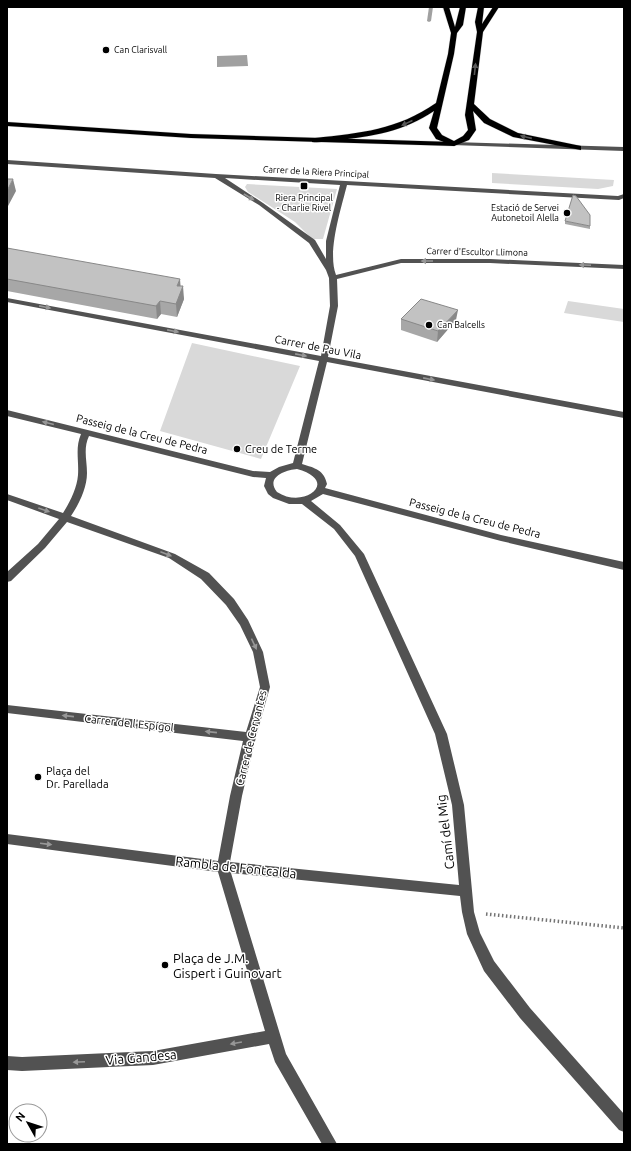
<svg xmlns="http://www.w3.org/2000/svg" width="631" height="1151" font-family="Ubuntu,sans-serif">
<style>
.green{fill:#d9d9d9}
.water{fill:#a0a0a0}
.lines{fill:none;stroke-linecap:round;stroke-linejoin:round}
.stream{fill:#a0a0a0;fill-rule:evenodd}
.major-casing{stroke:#dbdbdb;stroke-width:1}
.highway-casing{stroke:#dbdbdb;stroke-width:1}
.path{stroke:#747474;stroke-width:3.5;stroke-dasharray:1.5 2.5;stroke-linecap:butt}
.minor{fill:#525252;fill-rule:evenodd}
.major{fill:#000;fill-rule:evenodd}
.highway{fill:#000;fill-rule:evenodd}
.wall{fill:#a7a7a7}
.shaded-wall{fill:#888}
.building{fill:#c2c2c2;stroke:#888}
.oneway{fill:#595959}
.oneway2{fill:#979797}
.poi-dot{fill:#000;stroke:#fff;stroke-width:1.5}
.labels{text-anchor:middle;stroke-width:3;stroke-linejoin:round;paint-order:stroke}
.far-poi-label{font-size:9px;fill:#000;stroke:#fff;text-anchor:start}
.far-street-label{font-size:9px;fill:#000;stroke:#fff}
.street-label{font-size:11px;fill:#000;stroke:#fff}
.poi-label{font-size:11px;fill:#000;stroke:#fff;text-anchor:start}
.near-street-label{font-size:13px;fill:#000;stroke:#fff}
.near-poi-label{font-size:13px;fill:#000;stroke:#fff;text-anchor:start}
</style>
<rect width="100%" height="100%" fill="#fff"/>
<!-- green -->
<path class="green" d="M492,173L614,180L613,186L598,189L492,183Z
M247,184L337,189L323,239H312L295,222L248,192L245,187Z
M568,301L624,309V322L564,313Z
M192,343L300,366L261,459L160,431Z"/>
<!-- water -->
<path class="water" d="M247,55L248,66L217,67V56Z"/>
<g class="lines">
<!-- stream -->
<path class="stream" d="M429,7H433L431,21L429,22L427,21Z"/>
<defs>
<path id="major" d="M7,122L191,134L454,142L457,144L454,146L191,138L7,126Z"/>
<path id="highway" d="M443,7H449L455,27L460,7H466L463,25L457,33L454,54L437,128L442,135L454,141L463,136L468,130L465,115L477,32L475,22L478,7H484L482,24L493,7H499L483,32L474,104L490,119L518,133L581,146V150L513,137L484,123L473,111L476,130L469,140L454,146L436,139L429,128L434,111C405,131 371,137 337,140C329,141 320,143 312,142V138H315C361,133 397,130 436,103L448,54L451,33Z"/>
</defs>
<!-- major casing -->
<use href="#major" class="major-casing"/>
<!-- highway casing -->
<use href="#highway" class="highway-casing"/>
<!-- path -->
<path class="path" d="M486,914L624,928"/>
<!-- minor -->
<path class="minor" d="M454,142L624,147V151L452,145V143Z
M7,160L216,174L618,196L624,194V198L619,200L347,185C341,209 327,252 336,275L401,259H490L624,265V269L490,263H401L337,279L338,306L328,357L624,412V418L327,362L302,464C315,468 324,470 327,484L325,488L501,535L624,562V570L501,541L323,494L311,501L340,525L364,554L447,734L464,805L474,912L480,933L494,961L530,1008L624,1114V1132L619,1130L520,1018L484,971L467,934L462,912L460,896L231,873L286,1054L337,1144H322L275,1062L269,1044L153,1065L22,1071L7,1070V1056L22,1057L153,1051L265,1031L218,872L7,844V834L218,861L230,796L243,741L7,713V705L246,732L260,687L253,652L240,625L226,605L201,579L169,558L67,522L45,548L11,581L7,582V572L38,544L59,519L7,500V494L63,513C70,502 77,488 78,475C79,460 75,448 81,434L7,416V410L253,471L270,472L279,467L293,463L319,361L7,302V298L321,356L330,306L329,278L326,270L309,243L259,205L215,178L7,164ZM225,178L340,185L326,241V259L315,240L263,203ZM89,436L253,477L266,478L264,486L268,494L273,498L289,504H302L334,529L355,556L435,734L452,805L459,885L230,862L242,796L256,737L270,687L263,652L248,620L234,599L209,573L175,554L71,516C79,504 87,488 87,473C87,460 83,449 89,436ZM297,469C341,481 304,510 277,492C265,477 286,470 297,469Z"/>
<!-- major -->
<use href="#major" class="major"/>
<!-- highway -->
<use href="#highway" class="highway"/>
</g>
<!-- wall -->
<path class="wall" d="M565,221L590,226V229L565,224Z
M7,248L180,286L184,299L177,317L161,314L157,319L7,291Z
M401,319L456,320L437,342L401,330Z"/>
<!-- shaded-wall -->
<path class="shaded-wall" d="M13,179L16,191L7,208V191Z
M180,279L181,291L183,286L184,299L177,317L176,304L177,286Z
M160,301L161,314L157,319L156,306Z
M458,310L456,320L437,342L438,331Z"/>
<!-- building -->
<path class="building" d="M7,179H13L7,191Z
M573,195L576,196L590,215V226L565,221Z
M7,248L180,279L177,286H183L176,304L160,301L156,306L7,279Z
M421,299L458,310L438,331L401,319Z"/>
<!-- one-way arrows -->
<defs><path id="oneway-solid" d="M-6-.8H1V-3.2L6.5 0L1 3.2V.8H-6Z"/></defs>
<g class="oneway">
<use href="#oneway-solid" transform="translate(475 69) rotate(-84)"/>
<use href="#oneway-solid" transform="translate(407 123) rotate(156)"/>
<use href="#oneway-solid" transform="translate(526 137) rotate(-167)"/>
</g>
<g class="oneway2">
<use href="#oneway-solid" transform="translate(249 197) rotate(30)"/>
<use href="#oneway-solid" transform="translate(427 261) rotate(180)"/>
<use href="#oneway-solid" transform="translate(585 265) rotate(-178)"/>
<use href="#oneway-solid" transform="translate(45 307) rotate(11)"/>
<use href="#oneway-solid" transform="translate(173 331) rotate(11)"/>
<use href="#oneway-solid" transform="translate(301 355) rotate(11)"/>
<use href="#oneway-solid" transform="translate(429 379) rotate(11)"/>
<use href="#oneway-solid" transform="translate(48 423) rotate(-166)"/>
<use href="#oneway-solid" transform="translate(44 510) rotate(19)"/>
<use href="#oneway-solid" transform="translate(166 554) rotate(21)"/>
<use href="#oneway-solid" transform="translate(254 644) rotate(65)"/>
<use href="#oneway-solid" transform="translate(68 716) rotate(-174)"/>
<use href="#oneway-solid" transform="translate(211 732) rotate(-174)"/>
<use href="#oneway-solid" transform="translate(46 844) rotate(7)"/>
<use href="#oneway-solid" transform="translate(236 1043) rotate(170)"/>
<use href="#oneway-solid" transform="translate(79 1062) rotate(177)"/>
</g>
<!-- markers -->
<g class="poi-dot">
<circle cx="106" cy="50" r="4"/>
<rect x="300" y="182" width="8" height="8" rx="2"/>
<circle cx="567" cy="213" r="4"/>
<circle cx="429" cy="325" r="4"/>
<circle cx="237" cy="449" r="4"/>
<circle cx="38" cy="777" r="4"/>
<circle cx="165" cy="965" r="4"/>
</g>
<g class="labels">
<!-- far-poi labels -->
<g class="far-poi-label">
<text x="114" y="53">Can Clarisvall</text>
<text x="304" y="201" text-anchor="middle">Riera Principal<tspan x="304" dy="10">- Charlie Rivel</tspan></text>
<text x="559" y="211" text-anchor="end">Estació de Servei<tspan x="559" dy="10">Autonetoil Alella</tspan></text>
<text x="437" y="328">Can Balcells</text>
</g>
<!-- far-street labels -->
<g class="far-street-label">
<text transform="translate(316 172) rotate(3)" y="3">Carrer de la Riera Principal</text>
<text transform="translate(477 252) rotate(1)" y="3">Carrer d'Escultor Llimona</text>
</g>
<!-- street labels -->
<g class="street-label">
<text transform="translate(318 347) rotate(11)" y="4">Carrer de Pau Vila</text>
<text transform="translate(142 434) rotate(14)" y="4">Passeig de la Creu de Pedra</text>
<text transform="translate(475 518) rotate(14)" y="4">Passeig de la Creu de Pedra</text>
<text transform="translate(129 723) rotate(6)" y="4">Carrer de l'Espígol</text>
<text transform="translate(251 738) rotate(-76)" y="4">Carrer de Cervantes</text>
</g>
<!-- poi labels -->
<g class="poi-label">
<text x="245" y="453">Creu de Terme</text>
<text x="46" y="775">Plaça del<tspan x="46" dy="13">Dr. Parellada</tspan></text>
</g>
<!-- near-street labels -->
<g class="near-street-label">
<text transform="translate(445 832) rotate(-97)" y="5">Camí del Mig</text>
<text transform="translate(236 867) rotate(6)" y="5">Rambla de Fontcalda</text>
<text transform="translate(141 1057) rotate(-5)" y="5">Via Gandesa</text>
</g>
<!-- near-poi labels -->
<g class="near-poi-label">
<text x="173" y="963">Plaça de J.M.<tspan x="173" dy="15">Gispert i Guinovart</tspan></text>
</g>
</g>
<!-- border -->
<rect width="631" height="1151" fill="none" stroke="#000000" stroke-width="16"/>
<!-- north arrow -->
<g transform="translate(28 1123) rotate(309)"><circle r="19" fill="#ffffff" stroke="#999999"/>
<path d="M0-3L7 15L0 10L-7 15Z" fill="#000000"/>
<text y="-6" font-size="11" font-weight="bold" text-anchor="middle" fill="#000000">N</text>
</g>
</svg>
